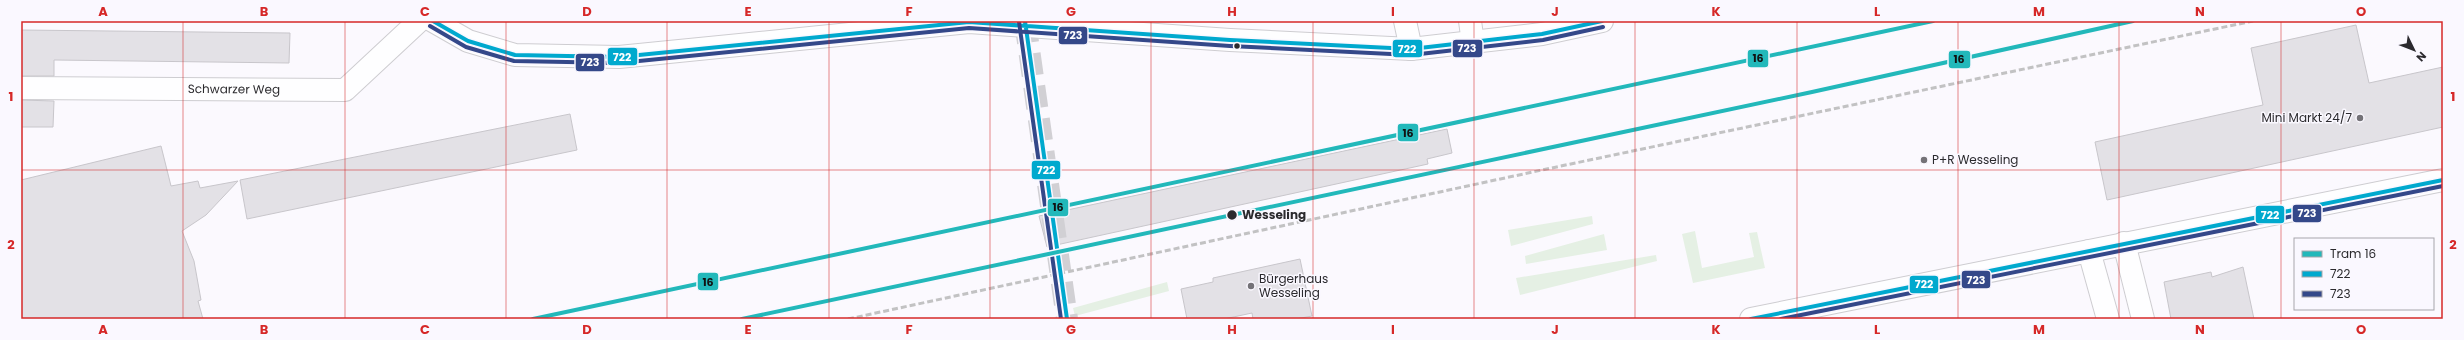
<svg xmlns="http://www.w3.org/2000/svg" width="2464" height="340" font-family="Poppins,sans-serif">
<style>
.green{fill:#e5f0e4}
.building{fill:#e3e1e6;stroke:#c8c6cb}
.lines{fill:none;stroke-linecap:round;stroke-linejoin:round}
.secondary-tunnel{stroke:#d1d0d4;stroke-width:22;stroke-dasharray:22 11;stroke-linecap:butt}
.street-casing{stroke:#cecdd1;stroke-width:24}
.secondary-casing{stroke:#cecdd1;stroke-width:24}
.street{stroke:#fefeff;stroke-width:22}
.secondary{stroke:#fefeff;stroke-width:22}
.rail{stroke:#c2c2c3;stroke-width:3;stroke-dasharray:6 3;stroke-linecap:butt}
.bus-1-casing{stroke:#faf8ff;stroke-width:7}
.bus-2-casing{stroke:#faf8ff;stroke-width:7}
.bus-1{stroke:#00a9ce;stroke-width:4}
.bus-2{stroke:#344889;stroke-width:4}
.tram-1-casing{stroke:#faf8ff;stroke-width:7}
.tram-1{stroke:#22b8ba;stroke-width:4}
.grid{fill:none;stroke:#d62828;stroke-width:1;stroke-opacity:0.55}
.bus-dot{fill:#2b2a2e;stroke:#faf8ff;stroke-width:1.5}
.poi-dot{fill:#747277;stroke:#faf8ff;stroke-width:1.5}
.labels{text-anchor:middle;stroke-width:3;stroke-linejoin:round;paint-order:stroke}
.street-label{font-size:12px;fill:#2b2a2e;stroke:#faf8ff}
.poi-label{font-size:12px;fill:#2b2a2e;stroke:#faf8ff;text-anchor:start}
.stop-label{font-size:12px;font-weight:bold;fill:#2b2a2e;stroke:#faf8ff;text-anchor:start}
.line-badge{stroke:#faf8ff;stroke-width:1.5}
.badge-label{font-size:11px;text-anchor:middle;font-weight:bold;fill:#fff}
.pale-badge-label{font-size:11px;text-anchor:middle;font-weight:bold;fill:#111}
.neatline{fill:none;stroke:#d62828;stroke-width:1.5}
.grid-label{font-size:13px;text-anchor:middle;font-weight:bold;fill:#d62828}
</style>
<rect width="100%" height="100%" fill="#fbf9fe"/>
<!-- green -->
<path class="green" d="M1592,216L1593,224L1511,246L1508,230Z
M1695,231L1702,268L1754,257L1749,233L1757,232L1765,268L1693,283L1682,234Z
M1604,234L1607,250L1526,264L1525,256Z
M1656,255L1657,261L1520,295L1516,278Z
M1167,282L1169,291L1075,316L1073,308Z"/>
<!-- building -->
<path class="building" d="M2356,25L2369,83L2443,67V127L2107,200L2095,142L2263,105L2251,48Z
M21,30L290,33L289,63L54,60V76H21Z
M21,100L54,101L53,127H21Z
M570,114L577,150L247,219L240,180Z
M1447,129L1452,153L1427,159L1428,164L1047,247L1039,216Z
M161,146L171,186L198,181L200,188L238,181L206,215L182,231L194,261L201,300L198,301L203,319H21V180Z
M1300,259L1312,316L1296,319H1253L1252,313L1224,319H1187L1181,289L1213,282V278Z
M2243,267L2254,319H2171L2164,282L2211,272L2212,277Z"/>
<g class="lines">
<!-- secondary-tunnel -->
<path class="secondary-tunnel" d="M1025,21L1067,319"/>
<defs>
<g id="street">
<path d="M433,21L468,41L515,55L619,57L969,22L1230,40L1411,49L1542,34L1602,21"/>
<path d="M1405,21L1411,49"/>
<path d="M1470,21L1473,43"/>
<path id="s1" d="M21,88L345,90L419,21"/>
<path d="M2124,243L2143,319"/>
<path d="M2089,251L2108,319"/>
</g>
<path id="secondary" d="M1751,319L2443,180"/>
</defs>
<!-- street casing -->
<use href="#street" class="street-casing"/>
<!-- secondary casing -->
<use href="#secondary" class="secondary-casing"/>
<!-- street -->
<use href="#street" class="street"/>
<!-- secondary -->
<use href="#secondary" class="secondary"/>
<!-- rail -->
<path class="rail" d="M848,319L1542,170L2253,21"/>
<defs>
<path id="bus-1" d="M433,21L468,41L515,55L619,57L969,22L1230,40L1411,49L1542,34L1602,21
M1025,21L1067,319
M1751,319L2443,180"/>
<path id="bus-2" d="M1019,22L1061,319
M430,26L466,47L514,61L619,63L969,28L1230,46L1411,55L1543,40L1603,27
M1781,319L2443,186"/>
</defs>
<!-- bus-1 casing -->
<use href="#bus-1" class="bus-1-casing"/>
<!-- bus-2 casing -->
<use href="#bus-2" class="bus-2-casing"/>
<!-- bus-1 -->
<use href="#bus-1" class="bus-1"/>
<!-- bus-2 -->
<use href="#bus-2" class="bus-2"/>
<defs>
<path id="tram-1" d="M533,319L1933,21
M742,319L1812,92L2133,21"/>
</defs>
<!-- tram-1 casing -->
<use href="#tram-1" class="tram-1-casing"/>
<!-- tram-1 -->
<use href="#tram-1" class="tram-1"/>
</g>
<!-- grid -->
<path class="grid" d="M183,21V319M345,21V319M506,21V319M667,21V319M829,21V319M990,21V319M1151,21V319M1313,21V319M1474,21V319M1635,21V319M1797,21V319M1958,21V319M2119,21V319M2281,21V319M21,170H2443"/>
<!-- markers -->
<g class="bus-dot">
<circle cx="1237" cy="46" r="3.5"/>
<circle cx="1232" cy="215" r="5.5"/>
</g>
<g class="poi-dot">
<circle cx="2360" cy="118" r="4"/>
<circle cx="1924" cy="160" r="4"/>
<circle cx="1251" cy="286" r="4"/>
</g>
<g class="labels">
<!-- street labels -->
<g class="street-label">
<text dy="4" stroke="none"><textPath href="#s1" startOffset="213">Schwarzer Weg</textPath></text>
</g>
<!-- poi labels -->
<g class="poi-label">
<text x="2352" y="122" text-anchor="end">Mini Markt 24/7</text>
<text x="1932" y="164">P+R Wesseling</text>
<text x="1259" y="283">Bürgerhaus<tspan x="1259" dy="14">Wesseling</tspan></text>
</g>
<!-- stop labels -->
<g class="stop-label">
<text x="1242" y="219">Wesseling</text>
</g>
</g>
<g class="line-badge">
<rect x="1058" y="26" width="30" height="19" rx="4" fill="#344889"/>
<rect x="1452" y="39" width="31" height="19" rx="4" fill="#344889"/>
<rect x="1392" y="39" width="31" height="19" rx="4" fill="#00a9ce"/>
<rect x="607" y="47" width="31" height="19" rx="4" fill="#00a9ce"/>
<rect x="1747" y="49" width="22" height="19" rx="4" fill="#22b8ba"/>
<rect x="1948" y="50" width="23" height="19" rx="4" fill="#22b8ba"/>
<rect x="575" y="53" width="30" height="19" rx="4" fill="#344889"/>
<rect x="1397" y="123" width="22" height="19" rx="4" fill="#22b8ba"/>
<rect x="1031" y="160" width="30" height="20" rx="4" fill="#00a9ce"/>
<rect x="1047" y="198" width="22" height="19" rx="4" fill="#22b8ba"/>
<rect x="2292" y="204" width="30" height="19" rx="4" fill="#344889"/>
<rect x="2255" y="205" width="30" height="19" rx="4" fill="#00a9ce"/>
<rect x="1961" y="270" width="30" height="19" rx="4" fill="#344889"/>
<rect x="697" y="272" width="22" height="19" rx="4" fill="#22b8ba"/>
<rect x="1909" y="275" width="30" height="19" rx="4" fill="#00a9ce"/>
</g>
<g class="badge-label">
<text x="1073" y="39">723</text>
<text x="1467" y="52">723</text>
<text x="1407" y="53">722</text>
<text x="622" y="61">722</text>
<text x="590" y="66">723</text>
<text x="1046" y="174">722</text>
<text x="2307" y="217">723</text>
<text x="2270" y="219">722</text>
<text x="1976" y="284">723</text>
<text x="1924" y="288">722</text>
</g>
<g class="pale-badge-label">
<text x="1758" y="62">16</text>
<text x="1959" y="63">16</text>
<text x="1408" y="137">16</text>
<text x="1058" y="211">16</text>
<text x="708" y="286">16</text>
</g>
<!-- border -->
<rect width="2464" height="340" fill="none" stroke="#faf8ff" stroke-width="44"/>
<!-- legend -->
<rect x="2294" y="238" width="140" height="72" fill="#faf8ff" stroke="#a7a6ab"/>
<rect x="2302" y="251" width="20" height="6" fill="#22b8ba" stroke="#a7a6ab"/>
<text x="2330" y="258" font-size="12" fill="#2b2a2e">Tram 16</text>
<rect x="2302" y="271" width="20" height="6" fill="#00a9ce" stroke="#a7a6ab"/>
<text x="2330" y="278" font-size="12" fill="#2b2a2e">722</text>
<rect x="2302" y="291" width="20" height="6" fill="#344889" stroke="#a7a6ab"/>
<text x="2330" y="298" font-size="12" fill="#2b2a2e">723</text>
<!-- north arrow -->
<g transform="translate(2414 50) rotate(133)" stroke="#faf8ff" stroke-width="3" paint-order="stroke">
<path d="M0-3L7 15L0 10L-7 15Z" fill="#2b2a2e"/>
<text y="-6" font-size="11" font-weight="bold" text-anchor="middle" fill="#2b2a2e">N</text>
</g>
<rect x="22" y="22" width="2420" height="296" class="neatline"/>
<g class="grid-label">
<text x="103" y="16">A</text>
<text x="264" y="16">B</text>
<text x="425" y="16">C</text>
<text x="587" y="16">D</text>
<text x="748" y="16">E</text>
<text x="909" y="16">F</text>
<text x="1071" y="16">G</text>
<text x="1232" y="16">H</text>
<text x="1393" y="16">I</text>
<text x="1555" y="16">J</text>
<text x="1716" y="16">K</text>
<text x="1877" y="16">L</text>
<text x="2039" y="16">M</text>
<text x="2200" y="16">N</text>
<text x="2361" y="16">O</text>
<text x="11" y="101">1</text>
<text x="2453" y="101">1</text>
<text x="11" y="249">2</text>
<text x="2453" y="249">2</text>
<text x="103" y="334">A</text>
<text x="264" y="334">B</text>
<text x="425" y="334">C</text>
<text x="587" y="334">D</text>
<text x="748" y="334">E</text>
<text x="909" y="334">F</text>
<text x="1071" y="334">G</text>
<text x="1232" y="334">H</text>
<text x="1393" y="334">I</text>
<text x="1555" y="334">J</text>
<text x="1716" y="334">K</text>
<text x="1877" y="334">L</text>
<text x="2039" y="334">M</text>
<text x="2200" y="334">N</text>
<text x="2361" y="334">O</text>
</g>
</svg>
